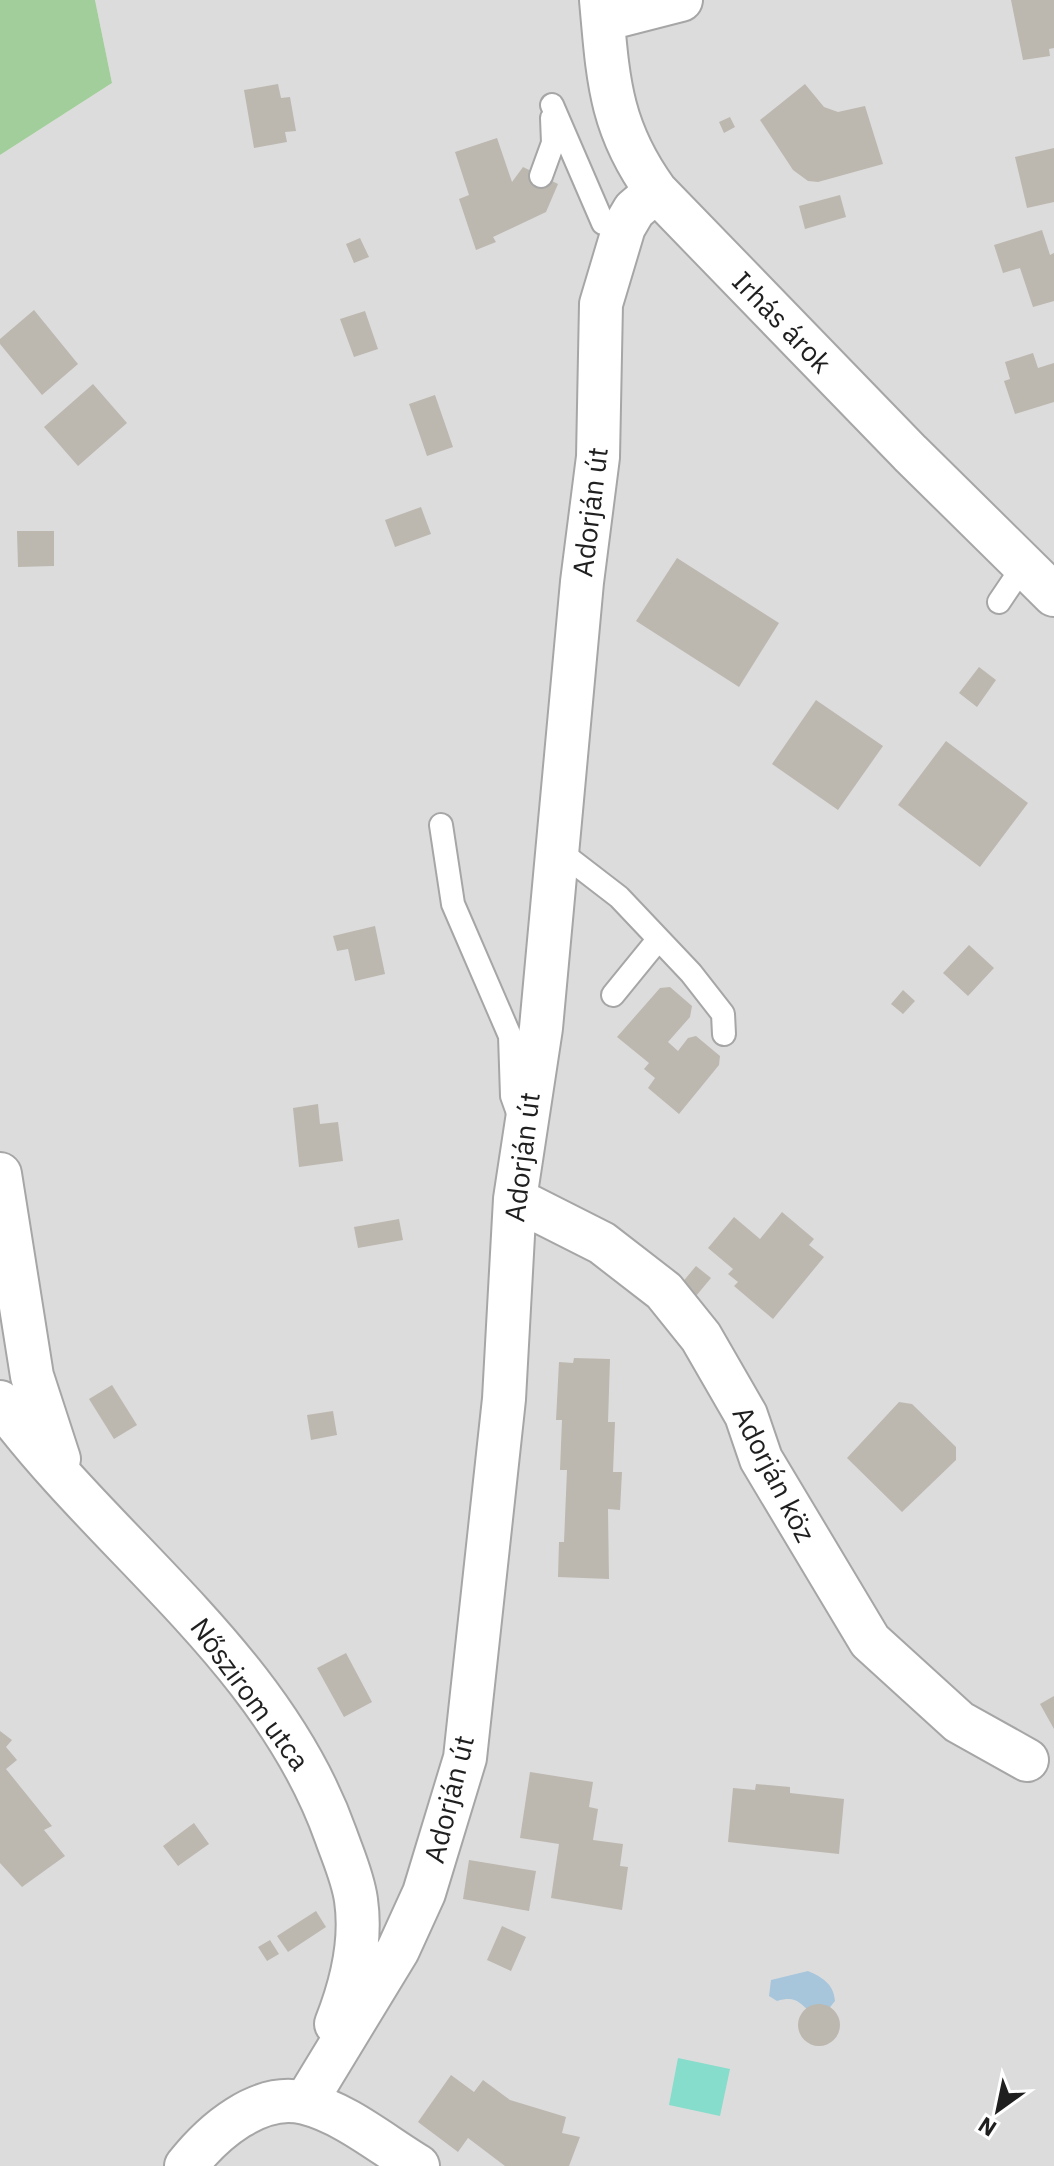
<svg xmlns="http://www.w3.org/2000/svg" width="1054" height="2166" font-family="'IBM Plex Sans',sans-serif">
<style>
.residential{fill:#dddcdc}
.forest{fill:#a1ce9b}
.pitch{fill:#86ddcb}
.water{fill:#a7c6dc}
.building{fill:#bcb7af}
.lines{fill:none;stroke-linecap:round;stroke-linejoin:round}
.lane-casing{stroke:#a6a6a6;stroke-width:26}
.street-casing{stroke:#a6a6a6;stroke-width:46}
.lane{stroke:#fff;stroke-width:22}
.street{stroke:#fff;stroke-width:42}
.labels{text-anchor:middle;stroke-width:6;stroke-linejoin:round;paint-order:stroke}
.street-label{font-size:28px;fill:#1f1f1f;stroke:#fff}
</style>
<rect width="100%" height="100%" fill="#f0eee6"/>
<!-- residential -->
<path class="residential" d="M95,0H1054V2166H0V155L112,83Z"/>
<!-- forest -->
<path class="forest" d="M0,0H95L112,83L0,155Z"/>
<!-- pitch -->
<path class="pitch" d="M678,2058L730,2069L720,2116L669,2105Z"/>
<!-- water -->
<path class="water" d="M808,1971C822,1977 834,1984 835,2001L827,2011L811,2013C798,2001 795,1996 777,2001L769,1996L771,1980Z"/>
<!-- building -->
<path class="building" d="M1011,0H1054V48L1049,49L1050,56L1023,60Z
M278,84L281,98L290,97L296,131L285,132L287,142L254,148L244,90Z
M805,84L824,107L838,112L865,106L883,164L818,182L808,181L793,170L760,120Z
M730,117L735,127L724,133L719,122Z
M497,138L512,182L523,167L558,184L546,212L493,237L496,242L476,250L459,199L469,195L455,152Z
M1054,148V202L1027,208L1015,157Z
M840,195L846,217L805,229L799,206Z
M1042,230L1050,255L1054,253V301L1033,307L1020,268L1003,273L994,245Z
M360,238L369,257L354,263L346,244Z
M34,310L78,364L42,395L0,344V339Z
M365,311L378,349L354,357L340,319Z
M1033,353L1038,368L1054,363V402L1015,414L1004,381L1010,379L1005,362Z
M93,384L127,423L78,466L44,427Z
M435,395L453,447L427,456L409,404Z
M421,507L431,534L395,547L385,520Z
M17,531H54V566L18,567Z
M677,558L779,623L739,687L636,621Z
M979,667L996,680L977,707L959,693Z
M816,700L883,746L838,810L772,764Z
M946,741L1028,803L980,867L898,805Z
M375,926L385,974L355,981L348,949L337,951L333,936Z
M969,945L994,968L968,996L943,973Z
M670,987L692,1006L690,1017L668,1042L678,1051L688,1038L696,1036L720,1056L719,1065L679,1114L648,1088L655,1078L644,1069L649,1063L617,1037L660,988Z
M903,990L915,1001L903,1014L891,1004Z
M318,1104L320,1124L338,1122L343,1161L299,1167L293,1108Z
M782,1212L814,1239L809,1245L824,1257L773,1319L734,1286L738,1282L728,1274L733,1269L708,1248L734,1217L760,1239Z
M399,1219L403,1240L358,1248L354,1227Z
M696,1266L711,1278L696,1296L681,1284Z
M574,1358L610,1359L608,1422H615L613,1472H622L620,1510L608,1509L609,1579L558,1577L559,1542H564L567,1470H560L562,1420H556L559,1362L573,1363Z
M112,1385L137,1425L114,1439L89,1399Z
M899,1402L912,1404L956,1447V1460L902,1512L847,1458Z
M333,1411L337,1435L311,1440L307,1415Z
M346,1653L372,1702L344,1717L317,1668Z
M1054,1696V1729L1040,1704Z
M0,1731L12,1740L6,1747L17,1760L6,1769L52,1826L44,1830L65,1856L22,1887L0,1863Z
M530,1772L593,1782L589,1807L598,1809L593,1840L623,1844L620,1866L628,1867L622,1910L551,1898L559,1844L520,1838Z
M756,1784L790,1787V1793L844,1799L839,1854L728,1842L733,1788L755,1790Z
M194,1823L209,1844L178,1866L163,1846Z
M469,1860L536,1871L529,1911L463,1899Z
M316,1911L326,1927L288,1952L277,1936Z
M502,1926L526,1937L511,1971L487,1960Z
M270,1940L279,1954L267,1961L258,1947Z
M798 2025a21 21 0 1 1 42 0a21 21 0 1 1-42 0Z
M451,2075L474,2092L483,2080L510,2100L566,2117L562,2133L580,2137L569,2166H505L468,2138L458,2152L418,2122Z"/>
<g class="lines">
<defs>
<path id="lane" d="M552,105L603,223L624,227
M541,176L553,143L552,118
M999,602L1024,565
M441,825L453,904L510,1036L512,1096L517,1110
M558,850L619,897L691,973L723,1014L724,1034
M613,995L657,941"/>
<path id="street" d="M601,0C608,77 609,126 656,191L910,453L1054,595
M603,20L681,0
M0,1174L32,1376L59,1459
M515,1199L602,1243L664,1291L701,1337L746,1415L761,1459L870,1641L959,1722L1027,1760
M0,1402C109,1549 273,1658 336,1836C343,1856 353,1878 356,1900C362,1941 351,1986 336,2024
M305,2103L398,1950L424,1893L465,1758L504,1399L515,1199L541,1028L582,582L598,457L601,304L624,227L634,210L656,191
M186,2166C212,2133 259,2091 305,2103C345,2113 383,2145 418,2166"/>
</defs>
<!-- lane casing -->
<use href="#lane" class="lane-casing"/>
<!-- street casing -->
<use href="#street" class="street-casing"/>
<!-- lane -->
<use href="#lane" class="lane"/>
<!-- street -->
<use href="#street" class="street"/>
</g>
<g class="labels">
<!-- street labels -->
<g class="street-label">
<text transform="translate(782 322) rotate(46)" y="10">Irhás árok</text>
<text transform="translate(590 512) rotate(-83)" y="10">Adorján út</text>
<text transform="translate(522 1157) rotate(-83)" y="10">Adorján út</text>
<text transform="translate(774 1474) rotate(63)" y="10">Adorján köz</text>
<text transform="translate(250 1694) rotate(54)" y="10">Nőszirom utca</text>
<text transform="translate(449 1799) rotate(-76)" y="10">Adorján út</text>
</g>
</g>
<!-- north arrow -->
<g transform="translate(998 2110) rotate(213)" stroke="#ffffff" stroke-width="6" paint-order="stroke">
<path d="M0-6L14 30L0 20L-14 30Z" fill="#1f1f1f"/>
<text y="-12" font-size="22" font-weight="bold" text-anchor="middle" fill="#1f1f1f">N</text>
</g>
</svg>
